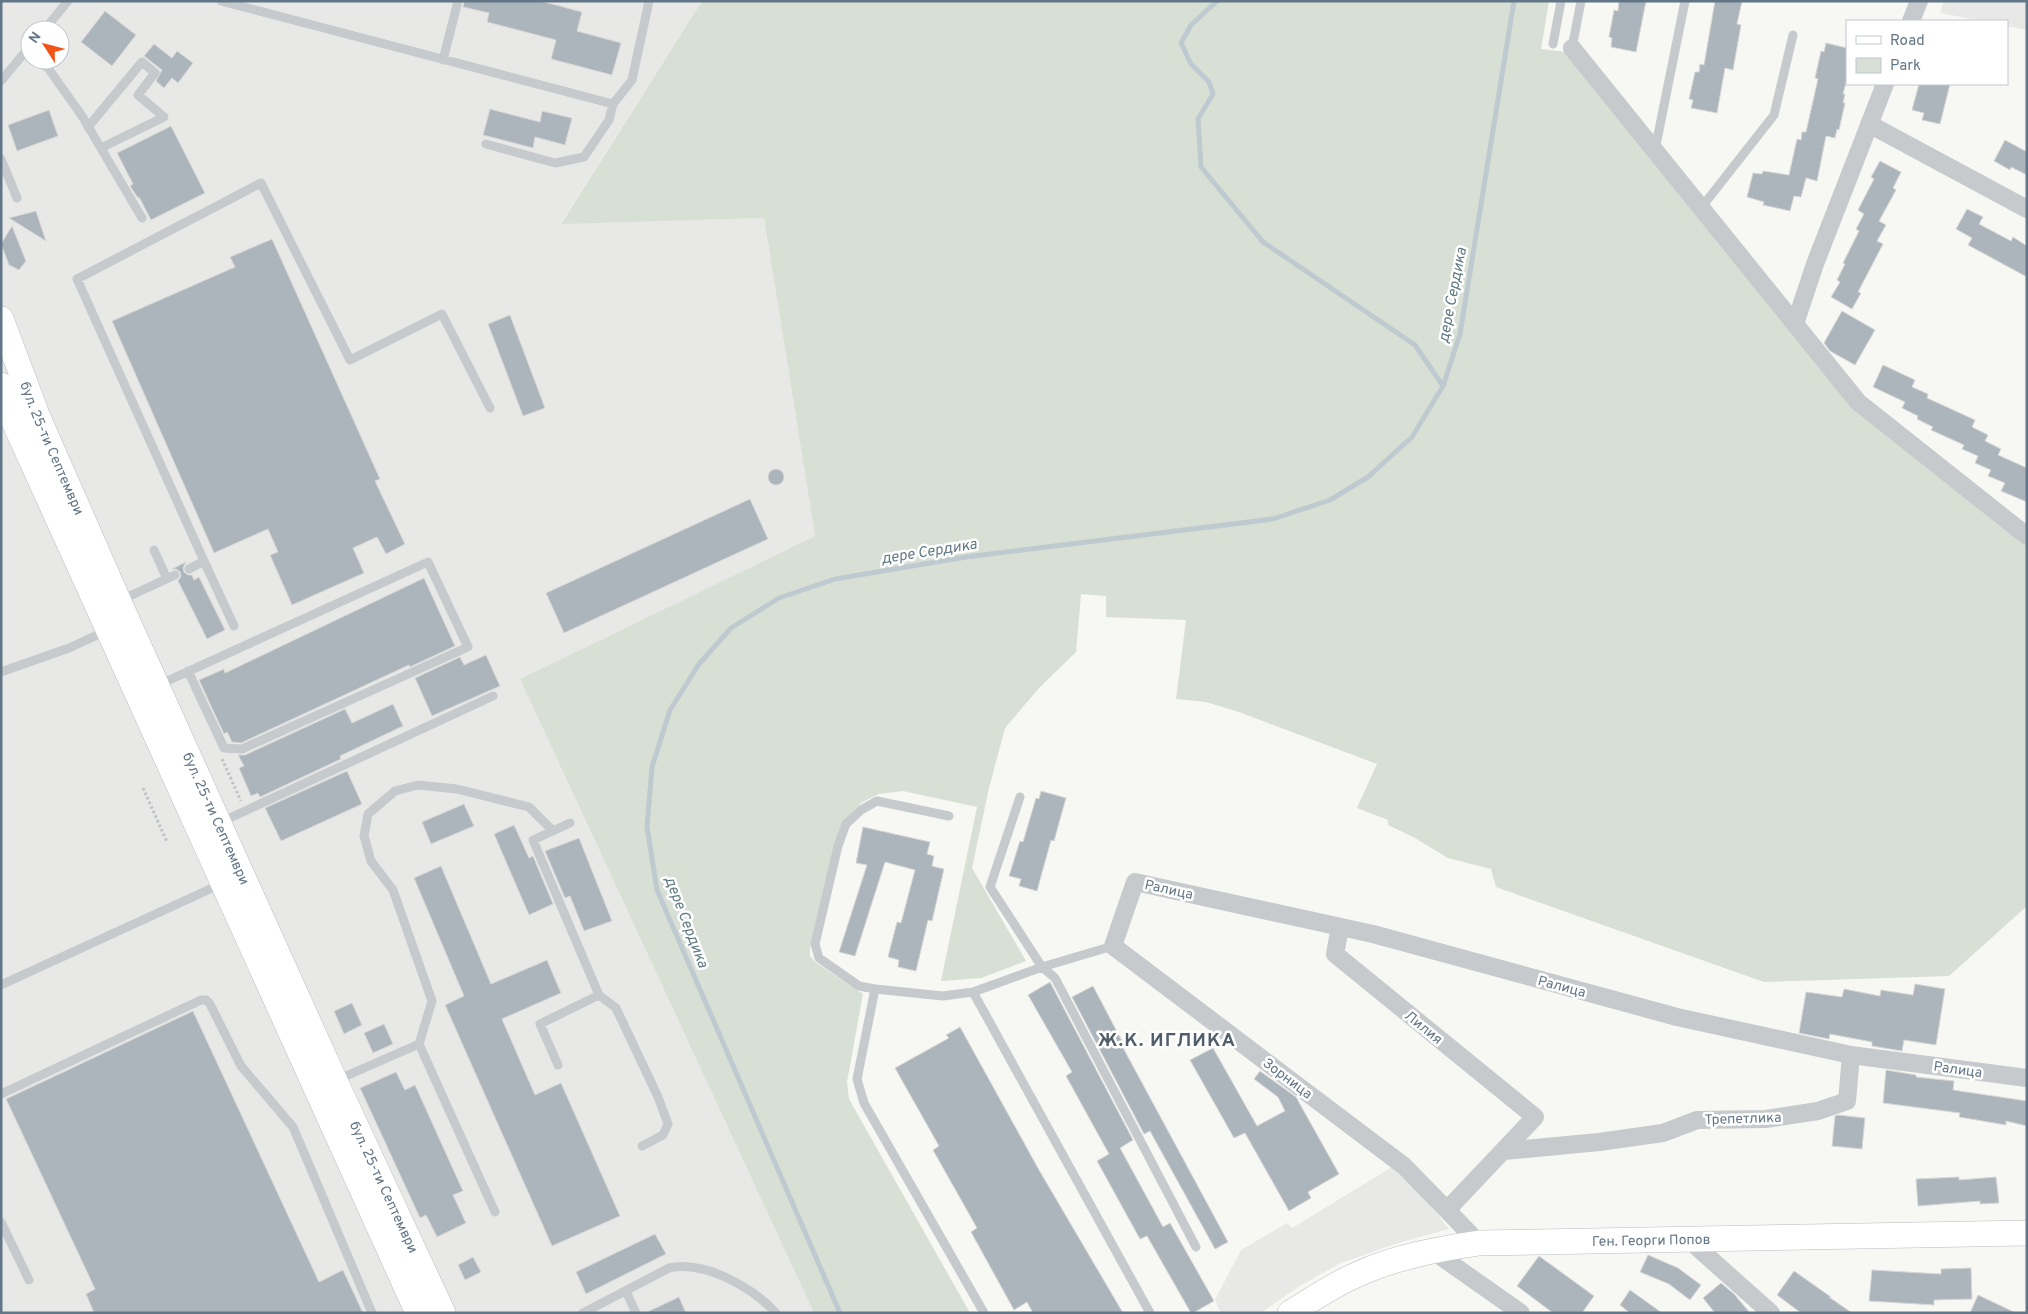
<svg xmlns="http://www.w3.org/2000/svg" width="2028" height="1314" font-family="Overpass,sans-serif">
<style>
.built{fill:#e8e9e7;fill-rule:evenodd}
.green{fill:#d8dfd4}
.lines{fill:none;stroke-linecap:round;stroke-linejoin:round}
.stream{stroke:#bfcad0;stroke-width:5}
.building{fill:#acb5bb;stroke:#d8d8d6}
.secondary-casing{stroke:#b8bdc2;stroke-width:26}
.path{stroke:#bfc2c4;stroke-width:3;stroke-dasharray:2.5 2.5;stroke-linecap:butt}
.lane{stroke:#c6cacd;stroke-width:9}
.street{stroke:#c6cacd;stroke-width:18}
.secondary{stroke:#fff;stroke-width:25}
.labels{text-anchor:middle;stroke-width:5;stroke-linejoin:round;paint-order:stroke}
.street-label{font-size:14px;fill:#637687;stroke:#fff}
.water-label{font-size:15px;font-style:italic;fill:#5f7883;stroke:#fff}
.district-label{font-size:19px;font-weight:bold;letter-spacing:1px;fill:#525f6b;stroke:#fff}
</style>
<rect width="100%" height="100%" fill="#f7f7f3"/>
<!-- built -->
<path class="built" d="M1,1H702L561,223L764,218L815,536L520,679L814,1313H1ZM30,30H60V60H30Z
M1944,1H2027V30L2007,26V21H1982L1940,13Z
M1392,1167L1400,1173L1425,1199L1449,1229L1395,1244L1341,1263L1303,1284L1260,1313H1221L1215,1300L1241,1250L1287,1223L1292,1228Z"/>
<!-- green -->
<path class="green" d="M702,1H1549L1541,49L1566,52L1853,407L2027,546V906L1949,976L1764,982L1496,887L1491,869L1448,858L1415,838L1388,825V820L1357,808L1377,764L1239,712L1206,702L1176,699L1186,620L1106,617V596L1081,594L1076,652L1039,688L1005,728L989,788L972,868L1026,961L981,978L941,981L977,807L903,791L879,794L862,802L843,822L834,844L810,948V956L815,962L863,994L847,1082L849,1099L970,1313H814L520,679L815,536L764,218L561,224Z"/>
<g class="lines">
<!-- stream -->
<path class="stream" d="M1217,1L1191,25L1181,43L1191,64L1209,82L1213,94L1198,119L1201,167L1263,242L1415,345L1443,386
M840,1313L657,890L647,827L652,767L670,710L699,664L731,628L779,598L835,579L966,557L1273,519L1330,500L1368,477L1412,437L1443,386L1460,334L1514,1"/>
</g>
<!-- building -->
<path class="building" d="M464,1H541L582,12L577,31L621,43L612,75L551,59L556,40L487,22L489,13L463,7Z
M1619,1H1646L1636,52L1611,47L1612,38L1609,37L1614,10L1618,11Z
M1715,1H1742L1737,24L1741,25L1733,70L1725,68L1717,113L1691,108L1693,100L1689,99L1695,72H1699L1700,64L1704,65Z
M105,11L136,35L112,66L81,42Z
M1826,43L1847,48V79L1843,94H1845L1843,103H1845L1839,130L1837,129L1835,138L1826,136L1817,181L1806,178L1801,197L1794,196L1790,211L1763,205L1764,202L1747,197L1753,173L1762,174L1763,171L1789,175L1797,139L1801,140L1802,132H1806L1818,79L1815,78L1821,51L1824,52Z
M154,44L172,58L177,51L193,63L178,83L172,78L164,88L156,81L162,70L144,56Z
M1919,84H1950L1940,124L1922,120L1924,113L1912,110Z
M490,109L540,122L542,111L572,118L565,145L535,137L533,148L483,135Z
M49,110L58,136L17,151L8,125Z
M171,126L205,193L151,220L139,197L138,198L130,186L133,184L117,153Z
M2005,140L2027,152V175L2011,167L2010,170L1994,161Z
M1880,161L1901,172L1893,188L1896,190L1879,221L1886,225L1877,241L1883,244L1858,292L1861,293L1852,309L1831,297L1840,282L1837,280L1845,264L1843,263L1859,231L1856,229L1864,214L1858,210L1874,179L1871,177Z
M1967,209L1983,217L1979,224L2011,241L2013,237L2027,246V277L1968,245L1972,238L1956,229Z
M36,211L46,241L9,218Z
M12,226L26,261L19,270L9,265L1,244Z
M272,239L380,479L375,481L405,544L386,554L377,537L353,548L364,573L292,605L270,555L278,552L268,529L214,553L112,321L235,267L230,257Z
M1842,311L1875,330L1855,365L1830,351L1824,343Z
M510,315L545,408L523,416L488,324Z
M1883,365L1915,380L1912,387L1928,394L1927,398L1975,420L1972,427L1988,435L1985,441L2001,449L1998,455L2027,468V502L2001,491L2005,483L1988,476L1991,470L1975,463L1978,456L1962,449L1964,445L1931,430L1933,427L1917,419L1918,416L1902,408L1905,402L1873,387Z
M768 477a8 8 0 1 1 16 0a8 8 0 1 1-16 0Z
M750,499L768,539L564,633L546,593Z
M186,562L183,568L184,572L188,575H192L194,580L199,577L225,630L207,639L178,581L181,576L180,572L176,569H172Z
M424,578L455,646L410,667L409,665L241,743L232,742L227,732L224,734L199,680L224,669L225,673Z
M486,655L500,686L432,716L415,678L460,657L464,665Z
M393,704L403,726L340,756L341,759L260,797L258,793L251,796L239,768L244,766L238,755H245L345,709L352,723Z
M347,771L362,804L281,841L265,808Z
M1041,791L1066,798L1054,841L1051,840L1037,891L1019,886L1021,879L1009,876L1020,841L1023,842L1036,798L1039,799Z
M464,804L474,826L431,844L422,822Z
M514,825L529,858L533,856L553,904L529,915L494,834Z
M863,827L930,842L927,854L934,856L932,866L944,869L932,921L928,920L916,971L898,967L899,960L888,957L897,922L901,923L915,870L885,862L855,956L839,952L867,865L856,863Z
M579,838L612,921L584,931L570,896L565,898L545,851Z
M441,866L491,984L547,960L561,993L502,1019L535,1095L561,1083L620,1216L552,1246L445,1005L464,996L414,878Z
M1050,982L1133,1140L1120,1148L1163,1227L1170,1223L1214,1301L1193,1313H1191L1147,1236L1140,1239L1097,1161L1109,1154L1066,1076L1072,1072L1028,995Z
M1915,984L1945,989L1936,1045L1904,1040L1902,1051L1872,1046V1042L1830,1034L1829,1039L1799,1033L1806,992L1842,997L1844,989L1880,996L1881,990L1913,995Z
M1093,986L1123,1043L1121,1044L1228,1242L1215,1249L1150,1131L1144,1134L1072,997Z
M352,1003L362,1025L344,1034L334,1011Z
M193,1011L319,1282L343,1270L363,1313H94L86,1294L95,1289L6,1099Z
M384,1024L393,1044L373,1053L364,1033Z
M960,1027L1039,1170L1123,1313H1033L1027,1302L1014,1310L971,1232L977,1228L933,1150L939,1146L895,1068L949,1038L946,1035Z
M1213,1048L1257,1126L1285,1111L1278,1097L1254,1079L1260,1071L1296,1097L1339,1174L1308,1192L1311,1198L1289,1211L1245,1133L1234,1138L1190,1060Z
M1886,1070L1916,1075V1077L1954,1081L1953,1090L2027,1101V1126L2006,1121V1125L1959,1117L1960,1113L1883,1103Z
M396,1072L405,1090L415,1085L463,1191L453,1195L466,1223L437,1237L426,1215L420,1218L360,1088Z
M1838,1115L1865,1118L1862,1149L1832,1146L1835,1116Z
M1959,1177V1180L1996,1177L1999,1203L1980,1204V1201L1918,1206L1916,1179Z
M655,1234L666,1254L586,1294L576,1272Z
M1648,1255L1678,1268L1701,1285L1690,1300L1669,1284L1640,1272Z
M1539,1256L1594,1296L1582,1313H1553L1517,1286Z
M473,1257L481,1272L465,1280L458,1265Z
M1971,1268L1972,1299L1934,1300V1305L1869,1301L1872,1270L1941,1274V1269Z
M1794,1271L1831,1297H1829L1852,1313H1801L1777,1295Z
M1721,1283L1734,1294L1750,1313H1715L1703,1298Z
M1630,1290L1662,1313H1630L1620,1305Z
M1978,1295L2016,1313H1970Z
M679,1297L686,1313H645Z"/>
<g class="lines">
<defs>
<g id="secondary">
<path id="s1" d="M1,319L37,415L119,602L335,1081L443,1313"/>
<path d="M1,385L15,424L418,1313"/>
<path id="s2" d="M1290,1313C1311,1300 1333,1285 1356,1275C1395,1257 1438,1249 1479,1243L2027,1233"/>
</g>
</defs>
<!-- secondary casing -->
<use href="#secondary" class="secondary-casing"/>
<!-- path -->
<path class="path" d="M222,759L241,801
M143,788L167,842"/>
<!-- lane -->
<path class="lane" d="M221,1L613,104L632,80L649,1
M44,30L68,1
M1553,44L1561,1
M1572,48L1581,1
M38,60L48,68L82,116L142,218
M443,60L458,1
M1,81L30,46
M88,127L142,62L155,73L138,95L164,117L101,148
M486,144L555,163L584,157L609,120L613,104
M1655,150L1685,1
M1,159L17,198
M1701,208L1774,115L1793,35
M154,550L167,579
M204,561L234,626
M189,569L204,561L77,279L261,183L350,360L442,314L490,408
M121,600L175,575
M1,672L69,648L108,630
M159,685L178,676L428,562L468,647L242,749L224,748L188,671
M1020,797L990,887L1042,967L1055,978L1196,1247
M949,816L877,801L861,810L846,824L838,846L815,944L819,958L859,986L875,989L943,996L973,992L1042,967L1113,946
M219,823L493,696
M570,823L533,840L599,995
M1,985L221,884
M875,989L857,1079L864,1103L984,1313
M973,992L1150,1313
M419,1044L432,1001L393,890L371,861L364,836L368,814L395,791L418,785L457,789L529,807L552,830
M558,1065L540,1024L599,995L616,1008L658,1097L668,1124L663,1135L642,1146
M337,1080L419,1044L495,1212
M1,1094L201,1000H206L210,1004L241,1066L293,1127L372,1313
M1,1222L29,1280
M626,1291L636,1313
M583,1313L669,1268C704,1260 752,1287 776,1313"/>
<!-- street -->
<path class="street" d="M1911,21L1919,1
M1572,48L1858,402L2027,536
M1869,124L2027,209
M1795,324L1815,264L1885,84
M1340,927L1335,954L1535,1117L1447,1210
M1504,1151L1599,1142L1663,1133L1697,1120L1766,1119L1818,1111L1847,1101L1851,1055
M1689,1240L1771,1313
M1479,1243L1404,1166L1113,946L1135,882L1373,934L1677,1017L1851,1055L2027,1078
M1433,1251L1521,1313"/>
<!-- secondary -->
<use href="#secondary" class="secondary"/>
</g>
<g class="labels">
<!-- street labels -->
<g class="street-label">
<text dy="5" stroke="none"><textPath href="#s1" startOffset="139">бул. 25-ти Септември</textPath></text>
<text dy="5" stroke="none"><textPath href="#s1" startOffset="544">бул. 25-ти Септември</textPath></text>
<text transform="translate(1169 889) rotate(12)" y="5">Ралица</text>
<text transform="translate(1562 986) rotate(15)" y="5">Ралица</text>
<text transform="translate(1424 1027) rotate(39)" y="5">Лилия</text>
<text transform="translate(1958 1069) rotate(8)" y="5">Ралица</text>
<text transform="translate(1288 1078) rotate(37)" y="5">Зорница</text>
<text transform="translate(1743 1118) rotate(-2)" y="5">Трепетлика</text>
<text dy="5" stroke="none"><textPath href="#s1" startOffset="949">бул. 25-ти Септември</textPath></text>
<text dy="5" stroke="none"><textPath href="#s2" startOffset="376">Ген. Георги Попов</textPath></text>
</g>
<!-- water labels -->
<g class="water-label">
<text transform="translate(1452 295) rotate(-79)" y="5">дере Сердика</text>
<text transform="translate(929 551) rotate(-9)" y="5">дере Сердика</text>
<text transform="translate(687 922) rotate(69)" y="5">дере Сердика</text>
</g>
<!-- district labels -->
<g class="district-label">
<text x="1167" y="1046">Ж.К. ИГЛИКА</text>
</g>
</g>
<!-- border -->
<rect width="2028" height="1314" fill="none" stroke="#637687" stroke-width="5"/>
<!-- legend -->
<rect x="1846" y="20" width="162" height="65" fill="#ffffff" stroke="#c1c8cf"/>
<rect x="1856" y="36" width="25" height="8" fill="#ffffff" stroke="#c1c8cf"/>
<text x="1890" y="45" font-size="15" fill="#637687">Road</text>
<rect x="1856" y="58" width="25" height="15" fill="#d8dfd4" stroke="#c1c8cf"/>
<text x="1890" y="70" font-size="15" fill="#637687">Park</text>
<!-- north arrow -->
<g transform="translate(45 45) rotate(306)"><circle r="24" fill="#ffffff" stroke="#c1c8cf"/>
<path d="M0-4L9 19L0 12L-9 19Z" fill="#f15419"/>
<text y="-8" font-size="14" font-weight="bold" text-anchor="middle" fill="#637687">N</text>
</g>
</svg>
